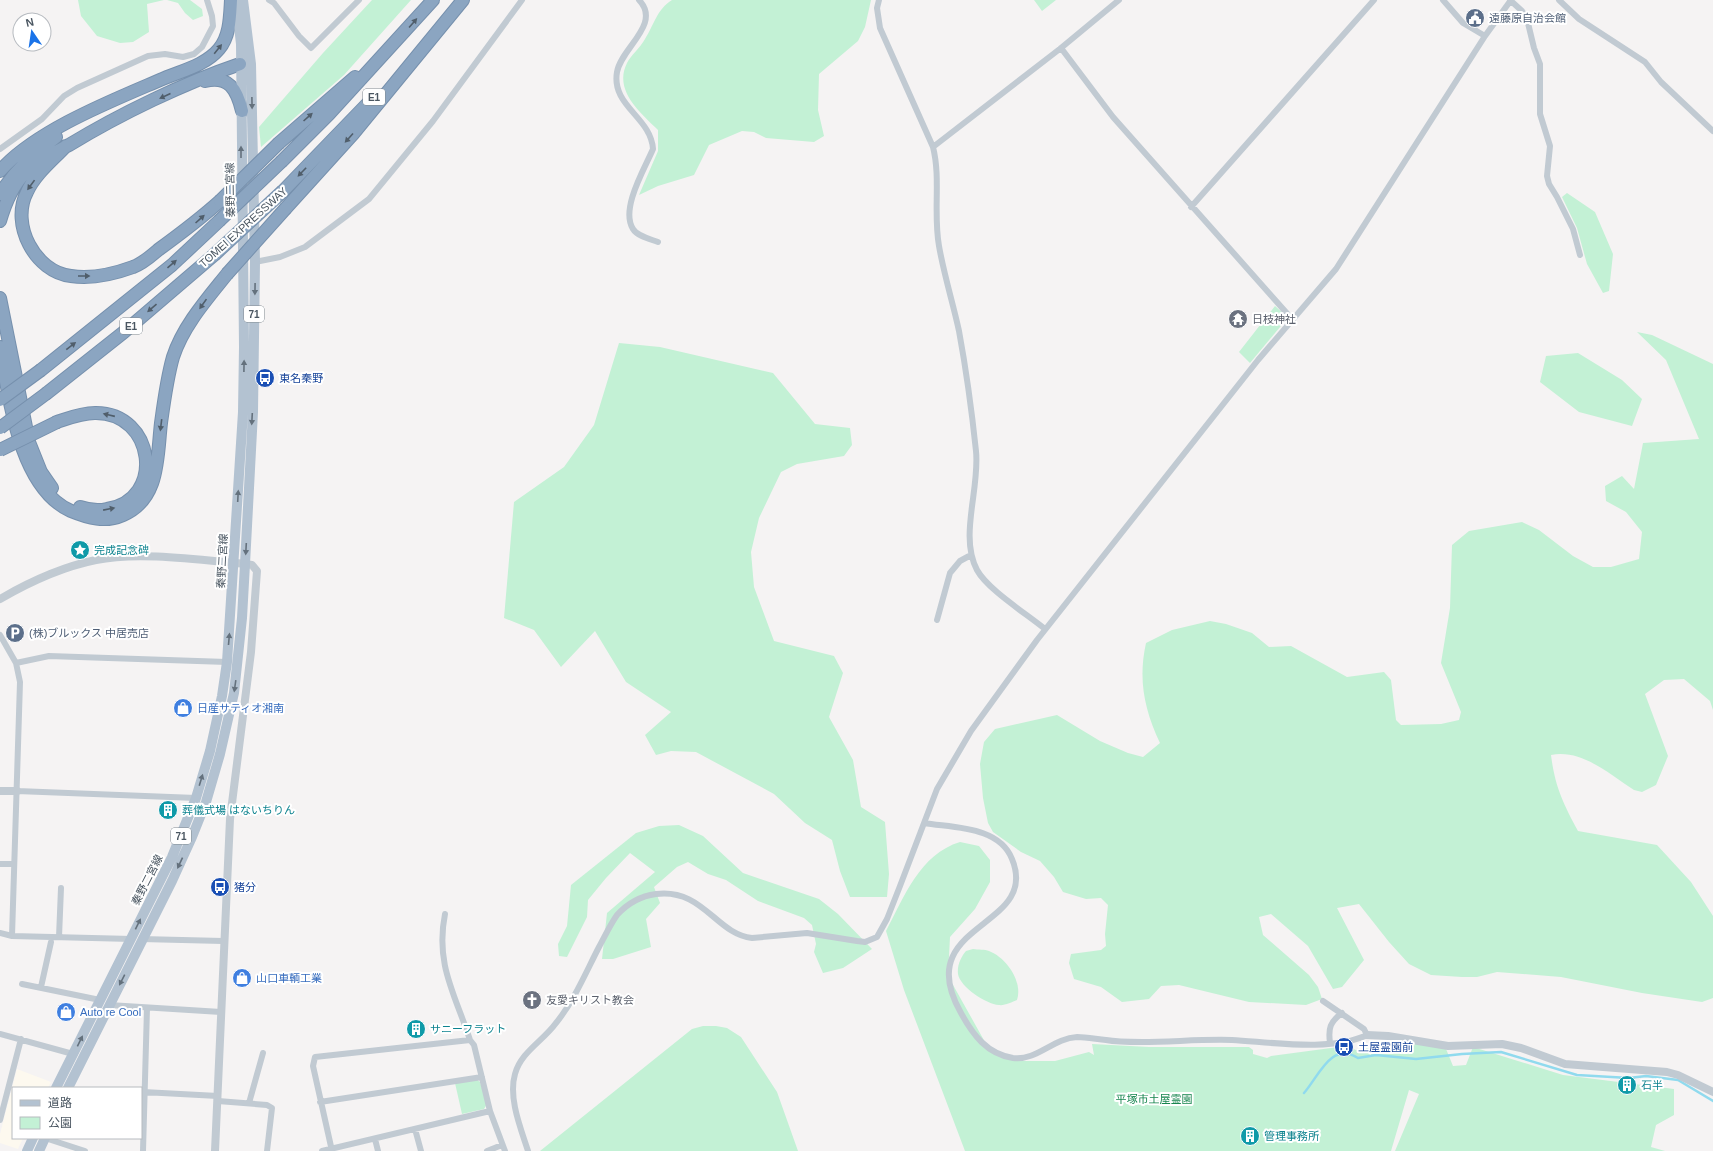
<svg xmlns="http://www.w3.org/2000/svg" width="1713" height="1151" font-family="Helvetica,'Noto Sans JP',sans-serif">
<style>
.commercial{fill:#fdf9ef}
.green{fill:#c3f1d5}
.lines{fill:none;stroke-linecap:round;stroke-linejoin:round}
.stream{stroke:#90daee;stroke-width:2.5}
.motorway-casing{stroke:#7690ad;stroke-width:14}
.minor{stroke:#c1cad2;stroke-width:6}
.tertiary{stroke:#c1cad2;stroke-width:8}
.primary{stroke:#b3c2d1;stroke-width:10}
.motorway{stroke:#8ba5c1;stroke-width:12}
.motorway-bridge-casing{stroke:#7690ad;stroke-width:14;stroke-linecap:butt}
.motorway-bridge{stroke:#8ba5c1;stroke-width:12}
.oneway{fill:#505e6b}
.oneway2{fill:#64717d}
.labels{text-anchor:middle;stroke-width:4;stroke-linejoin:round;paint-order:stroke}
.shield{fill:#fff;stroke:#808990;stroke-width:1}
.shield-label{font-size:10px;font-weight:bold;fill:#4a5661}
.service-label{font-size:11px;fill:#4e5e75;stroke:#fff;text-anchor:start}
.street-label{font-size:11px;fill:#4a5661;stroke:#fff}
.worship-label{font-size:11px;fill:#5b616d;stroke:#fff;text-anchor:start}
.transit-label{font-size:11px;fill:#164399;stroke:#fff;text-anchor:start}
.culture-label{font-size:11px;fill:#0d838f;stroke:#fff;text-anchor:start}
.shop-label{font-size:11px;fill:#366cbe;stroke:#fff;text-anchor:start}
.park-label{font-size:11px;fill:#17864f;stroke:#fff}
</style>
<rect width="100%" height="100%" fill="#f5f3f3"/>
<!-- commercial -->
<path class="commercial" d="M17,1069L51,1082L48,1088H13V1138H23L18,1149L0,1143V1134Z"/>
<!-- green -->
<path class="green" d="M78,0H164L147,4L149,32L133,42L120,43L97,36L81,16Z
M167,0H190L202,9L203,16L193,20L185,13L178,3Z
M372,0H411L344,75L261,147L259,127L323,53Z
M672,0H871L865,27L858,41L819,74L818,110L824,136L814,142L766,138L754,132L742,131L709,145L694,175L658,186L639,195L658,151V130C641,113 613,91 627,63C631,55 640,48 645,39C654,25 657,9 672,0Z
M1034,0H1056L1042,11Z
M1567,193L1595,212L1613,254L1609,291L1603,293L1587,264L1577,228L1562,197Z
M1275,306L1284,314L1285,321L1250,363L1239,352Z
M1637,332L1652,335L1713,364V710L1710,701L1684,679L1664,680L1645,694L1668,756L1656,785L1642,792L1634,790C1609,774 1582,749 1551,755C1555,787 1563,803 1578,831L1657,845L1691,882L1713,916V998L1702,1002L1642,993L1561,977L1497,972L1477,977H1462L1431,975L1409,964L1389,942L1359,904L1337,908L1364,960L1342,987L1333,989L1308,946L1271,914L1259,917L1263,935L1309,975L1318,987L1322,999L1306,1005L1249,1002L1179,985L1161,986L1149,999L1122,1002L1101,987L1074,979L1069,963L1071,954L1101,950L1106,946L1105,934L1108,905L1101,898L1086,899L1063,892L1054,877L1040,861L1021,852L993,832L988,823L983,798L980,764L984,742L995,729L1057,715L1100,741L1128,753L1143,757L1160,743C1144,709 1138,679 1146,643L1172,630L1210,621L1226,624L1252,633L1269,647L1291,646L1347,677L1384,672L1391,680L1396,720L1401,725L1441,724L1459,720L1461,712L1441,663L1450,608L1452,545L1469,531L1522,522L1539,530L1573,556L1593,567H1611L1639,559L1642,532L1626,512L1606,501L1605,486L1622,476L1634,489L1643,443L1699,439L1666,360Z
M619,343L660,347L773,373L815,424L850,428L852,445L844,456L797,464L781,472L759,518L751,552L754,587L774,641L834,656L843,673L829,717L853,760L861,807L885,822L889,874L887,897H850L840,871L832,840L805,823L774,794L696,752L671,751L656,755L645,735L671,712L626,682L595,631L561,667L534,630L504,618L514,502L564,467L594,425Z
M1578,353L1622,380L1642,399L1632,426L1579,412L1540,382L1546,356Z
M679,825L703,836L743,873L819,899L838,914L872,949L843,968L823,973L814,952L816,944L812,925L804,918L758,901L726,880L708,874L688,862L677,867L654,887L660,903L646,919L651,947L613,959H602L607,913L655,872L630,853L606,878L588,900L587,917L567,957L559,956L558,944L567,926L571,885L636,833L659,826Z
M960,842L979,846L990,860V882L975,909L950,937L948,976L990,1051L1024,1061H1055L1089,1052L1094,1055L1092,1044L1149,1047H1249L1253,1050V1054L1267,1058L1271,1056L1346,1046L1356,1050L1386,1044H1444L1453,1066L1466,1065L1473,1047L1563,1075L1674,1089V1115L1656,1125L1651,1147L1665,1151H1395L1419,1094L1409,1090L1391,1151H965L904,990L886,931C904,897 920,854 960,842Z
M973,949C978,950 985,949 989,951C1007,958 1023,982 1017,1000C1012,1002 1004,1006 999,1005C986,1004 960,987 958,974C957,965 961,957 966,951Z
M703,1026H716L727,1028L741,1037L777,1092L798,1151H540L692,1029Z
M476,1079L480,1082L487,1104L484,1109L462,1114L455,1083Z"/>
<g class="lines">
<!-- stream -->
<path class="stream" d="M1304,1093C1319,1076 1331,1041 1358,1058L1376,1055L1416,1059L1462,1054L1501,1052L1577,1075L1629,1078L1646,1076L1678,1080L1713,1101"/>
<defs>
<path id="motorway" d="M205,81C229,75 237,90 242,111
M279,143L355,77
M66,146C53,160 35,174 27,192C10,224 35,272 71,276C91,279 114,274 133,267C142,264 151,256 158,250C180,234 200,219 220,201
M282,161L329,114L433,0
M0,171C35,131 111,101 160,80C180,71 205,66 219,49C230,36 230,17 231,0
M283,191L371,100
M0,194C15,170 34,154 56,137
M286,208L353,134L463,0
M0,221C5,204 12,186 25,173C38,161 54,153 69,145C120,114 184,83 240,64
M0,298L29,442L41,472L52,488
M0,347C9,397 19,488 71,511C88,518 105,523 123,515C160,499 157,457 161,423C164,401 167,378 173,357C183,326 207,299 227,274
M41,370L172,265L219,221
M47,393L124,332L214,255
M57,422C69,418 81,413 95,413C155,412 166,500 107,509C98,511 89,510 80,507"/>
</defs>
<!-- motorway casing -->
<use href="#motorway" class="motorway-casing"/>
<!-- minor -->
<path class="minor" d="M269,0L274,3L299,36L311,48L359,0
M639,0C662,24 621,48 617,72C611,106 651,117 653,149C645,168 620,209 633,229C637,236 650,239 658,242
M879,0L877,8L880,28L933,147C941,179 933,213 939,246C944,275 953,303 959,331C966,369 972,413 976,451C980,489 959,536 977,570C988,590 1027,614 1045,629
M1443,0L1463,23L1485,36
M1510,0L1522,11L1527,19L1534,48L1540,64V114L1550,146L1547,176L1549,184L1557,197L1573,229L1580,255
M1559,0L1579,19L1645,62L1661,82L1713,131
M1061,48L1113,117L1292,319
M933,147L1061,48L1119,0
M0,149L42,119L64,96L77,88L148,56L165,54L183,57L194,54L202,47L213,26L212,16L207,0
M1191,207L1374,0
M255,262L280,257L305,247L369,199L433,121L522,0
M937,620L950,573L960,561L971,555
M0,635L16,663L20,682L12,936
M16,663L49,656L227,662
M17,791L196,798
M924,823C953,828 999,826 1012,859C1041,929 909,922 961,1013C973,1035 987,1054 1013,1058C1037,1061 1053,1038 1077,1037C1086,1037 1096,1039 1106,1040C1117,1042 1130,1042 1142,1042C1172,1042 1201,1039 1232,1040C1270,1042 1332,1052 1367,1035L1364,1029L1323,1001
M0,864H13
M445,914C435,964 455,994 470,1040L474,1045L490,1111L505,1151
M0,933L12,936L132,939
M59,937L61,888
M141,939L223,941
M22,984L100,1000
M41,987L51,942
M109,1005L221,1012
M0,1034L73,1054
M1330,1043C1328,1028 1330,1022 1342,1013
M143,1092L218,1096
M218,1101L267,1105L272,1108L267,1151
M320,1102L482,1077
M249,1103L263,1053
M0,1120L21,1039
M415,1129L421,1151
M45,1138L85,1151
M375,1139L378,1151
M143,1151L147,1008
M322,1151L490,1111
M332,1151L313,1066L315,1057L470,1040
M487,1151L502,1145
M528,1151C521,1129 508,1098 515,1074C521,1052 543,1041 556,1023C574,1001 586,972 599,947C605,936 610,925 617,915C627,904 641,896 656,894C703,888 716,934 752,938L807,933L857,941L865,942L877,937L887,919L900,886L937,789L971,731L1037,640L1258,360L1336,269L1485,36L1511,0"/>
<!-- tertiary -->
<path class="tertiary" d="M0,599C31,581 61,567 96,560C138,551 201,560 245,564L252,565L257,571L251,652L230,819L215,1151
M0,791H17
M1367,1035L1388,1036L1448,1046L1502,1044L1521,1048L1565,1064L1667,1072L1678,1075L1713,1092"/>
<!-- primary -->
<path class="primary" d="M56,1088L172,857L196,798L210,751L222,696L227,662L243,412L244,347L241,44L236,0
M68,1088L172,881L192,837L206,802L220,754L234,693L242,618L245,564L253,412L255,262L251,64L243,0
M27,1151L33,1138
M39,1151L45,1138"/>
<!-- motorway -->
<use href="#motorway" class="motorway"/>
<defs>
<path id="motorway-bridge" d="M220,201L279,143
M219,221L282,161
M214,255L283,191
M227,274L286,208
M0,400L41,370
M0,428L47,393
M0,450L57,422"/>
</defs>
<!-- motorway-bridge casing -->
<use href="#motorway-bridge" class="motorway-bridge-casing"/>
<!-- motorway-bridge -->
<use href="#motorway-bridge" class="motorway-bridge"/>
</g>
<!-- one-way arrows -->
<defs><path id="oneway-solid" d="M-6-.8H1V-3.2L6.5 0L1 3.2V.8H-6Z"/></defs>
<g class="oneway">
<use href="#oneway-solid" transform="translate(413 23) rotate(-49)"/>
<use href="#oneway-solid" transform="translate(218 49) rotate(-51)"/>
<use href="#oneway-solid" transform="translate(165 96) rotate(156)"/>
<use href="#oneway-solid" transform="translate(308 117) rotate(-42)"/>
<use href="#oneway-solid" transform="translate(349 138) rotate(132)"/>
<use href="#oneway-solid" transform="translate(302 172) rotate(134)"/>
<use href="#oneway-solid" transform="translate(31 185) rotate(126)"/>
<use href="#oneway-solid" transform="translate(200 219) rotate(-42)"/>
<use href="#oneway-solid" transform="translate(172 264) rotate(-41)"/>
<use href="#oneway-solid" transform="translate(84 276)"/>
<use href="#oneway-solid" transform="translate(203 304) rotate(125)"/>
<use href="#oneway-solid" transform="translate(152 308) rotate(139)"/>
<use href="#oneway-solid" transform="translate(71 346) rotate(-38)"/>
<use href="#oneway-solid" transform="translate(109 415) rotate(-167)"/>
<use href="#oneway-solid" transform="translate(161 425) rotate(97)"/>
<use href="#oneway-solid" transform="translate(109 509) rotate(-11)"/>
</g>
<g class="oneway2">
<use href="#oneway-solid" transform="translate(252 103) rotate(89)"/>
<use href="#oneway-solid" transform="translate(241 152) rotate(-90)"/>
<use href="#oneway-solid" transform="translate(255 289) rotate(91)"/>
<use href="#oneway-solid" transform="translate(244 366) rotate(-89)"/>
<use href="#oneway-solid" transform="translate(252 419) rotate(93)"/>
<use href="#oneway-solid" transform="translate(238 496) rotate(-87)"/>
<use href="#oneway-solid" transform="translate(246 549) rotate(93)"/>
<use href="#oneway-solid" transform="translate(229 639) rotate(-85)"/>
<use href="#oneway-solid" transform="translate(235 686) rotate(98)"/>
<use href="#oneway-solid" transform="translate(201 780) rotate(-73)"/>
<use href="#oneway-solid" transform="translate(180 863) rotate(115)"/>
<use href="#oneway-solid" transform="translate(138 924) rotate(-64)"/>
<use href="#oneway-solid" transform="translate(122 980) rotate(117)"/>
<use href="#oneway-solid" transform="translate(80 1041) rotate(-64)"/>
</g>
<!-- icons -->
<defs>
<symbol id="civic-disc" viewBox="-11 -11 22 22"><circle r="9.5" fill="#5c6f8a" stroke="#fff"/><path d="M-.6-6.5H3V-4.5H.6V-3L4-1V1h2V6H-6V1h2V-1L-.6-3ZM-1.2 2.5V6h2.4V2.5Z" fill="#fff"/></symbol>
<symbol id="temple-disc" viewBox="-11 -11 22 22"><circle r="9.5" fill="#6b7280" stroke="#fff"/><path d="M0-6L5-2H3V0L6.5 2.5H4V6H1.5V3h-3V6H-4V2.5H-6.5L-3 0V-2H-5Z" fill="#fff"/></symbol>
<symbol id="bus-disc" viewBox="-11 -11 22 22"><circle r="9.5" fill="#1a4fb4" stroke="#fff"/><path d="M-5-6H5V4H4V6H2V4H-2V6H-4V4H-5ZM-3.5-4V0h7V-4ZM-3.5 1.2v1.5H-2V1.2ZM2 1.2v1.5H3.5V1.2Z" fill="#fff"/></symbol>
<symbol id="sight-disc" viewBox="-11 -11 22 22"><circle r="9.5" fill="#0f9aa8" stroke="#fff"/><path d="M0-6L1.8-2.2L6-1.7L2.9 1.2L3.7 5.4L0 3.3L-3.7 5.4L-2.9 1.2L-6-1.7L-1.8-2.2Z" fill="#fff"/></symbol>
<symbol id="parking-disc" viewBox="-11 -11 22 22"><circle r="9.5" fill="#5c6f8a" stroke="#fff"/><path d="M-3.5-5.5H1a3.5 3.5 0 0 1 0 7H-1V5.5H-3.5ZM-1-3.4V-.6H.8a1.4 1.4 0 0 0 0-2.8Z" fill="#fff"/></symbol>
<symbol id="shop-disc" viewBox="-11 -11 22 22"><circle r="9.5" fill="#3f7fe0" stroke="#fff"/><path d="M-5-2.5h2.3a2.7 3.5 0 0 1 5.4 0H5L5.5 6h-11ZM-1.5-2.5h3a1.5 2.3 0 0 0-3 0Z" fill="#fff"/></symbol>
<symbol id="building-disc" viewBox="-11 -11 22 22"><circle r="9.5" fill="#0f9aa8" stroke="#fff"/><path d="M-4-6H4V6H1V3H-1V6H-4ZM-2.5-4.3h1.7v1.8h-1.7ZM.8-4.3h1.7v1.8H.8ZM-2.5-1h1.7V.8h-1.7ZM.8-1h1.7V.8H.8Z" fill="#fff"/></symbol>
<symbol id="church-disc" viewBox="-11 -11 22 22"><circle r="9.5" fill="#6b7280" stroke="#fff"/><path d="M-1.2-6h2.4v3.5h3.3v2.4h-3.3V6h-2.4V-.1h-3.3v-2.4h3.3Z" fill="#fff"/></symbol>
</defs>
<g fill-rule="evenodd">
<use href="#civic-disc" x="1464" y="7" width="22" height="22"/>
<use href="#temple-disc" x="1227" y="308" width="22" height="22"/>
<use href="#bus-disc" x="254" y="367" width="22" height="22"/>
<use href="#sight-disc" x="69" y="539" width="22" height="22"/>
<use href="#parking-disc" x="4" y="622" width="22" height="22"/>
<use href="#shop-disc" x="172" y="697" width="22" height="22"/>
<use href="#building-disc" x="157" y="799" width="22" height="22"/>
<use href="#bus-disc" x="209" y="876" width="22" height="22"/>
<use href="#shop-disc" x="231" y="967" width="22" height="22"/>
<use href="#church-disc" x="521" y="989" width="22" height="22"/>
<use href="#shop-disc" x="55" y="1001" width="22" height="22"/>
<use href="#building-disc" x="405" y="1018" width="22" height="22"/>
<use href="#bus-disc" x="1333" y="1036" width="22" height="22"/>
<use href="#building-disc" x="1616" y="1074" width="22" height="22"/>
<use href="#building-disc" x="1239" y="1125" width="22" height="22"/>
</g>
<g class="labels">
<!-- shield labels -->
<g class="shield">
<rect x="363" y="89" width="22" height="16" rx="3"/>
<rect x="244" y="306" width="20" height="16" rx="3"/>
<rect x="120" y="318" width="22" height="16" rx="3"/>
<rect x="171" y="828" width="20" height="16" rx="3"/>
</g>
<g class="shield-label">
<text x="374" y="101">E1</text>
<text x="254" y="318">71</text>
<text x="131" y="330">E1</text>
<text x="181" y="840">71</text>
</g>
<!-- service labels -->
<g class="service-label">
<text x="1489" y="22">遠藤原自治会館</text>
<text x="29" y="637">(株)ブルックス 中居売店</text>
</g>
<!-- street labels -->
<g class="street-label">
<text transform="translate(230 190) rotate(-91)" y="4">秦野二宮線</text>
<text transform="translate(243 227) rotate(-42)" y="4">TOMEI EXPRESSWAY</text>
<text transform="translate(222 561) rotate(-87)" y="4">秦野二宮線</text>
<text transform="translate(147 880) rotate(-63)" y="4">秦野二宮線</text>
</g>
<!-- worship labels -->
<g class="worship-label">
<text x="1252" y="323">日枝神社</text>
<text x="546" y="1004">友愛キリスト教会</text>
</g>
<!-- transit labels -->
<g class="transit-label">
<text x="279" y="382">東名秦野</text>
<text x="234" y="891">猪分</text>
<text x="1358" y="1051">土屋霊園前</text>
</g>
<!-- culture labels -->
<g class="culture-label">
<text x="94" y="554">完成記念碑</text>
<text x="182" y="814">葬儀式場 はないちりん</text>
<text x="430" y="1033">サニーフラット</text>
<text x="1641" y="1089">石半</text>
<text x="1264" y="1140">管理事務所</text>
</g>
<!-- shop labels -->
<g class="shop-label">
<text x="197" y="712">日産サティオ湘南</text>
<text x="256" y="982">山口車輌工業</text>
<text x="80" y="1016">Auto re Cool</text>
</g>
<!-- park labels -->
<g class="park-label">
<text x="1154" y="1103">平塚市土屋霊園</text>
</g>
</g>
<!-- legend -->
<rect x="12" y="1087" width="130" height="52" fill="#ffffff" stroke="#b7bbc0"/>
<rect x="20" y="1100" width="20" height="6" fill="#b3c2d1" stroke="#b7bbc0"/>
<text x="48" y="1107" font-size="12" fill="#4a5661">道路</text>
<rect x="20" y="1117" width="20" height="12" fill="#c3f1d5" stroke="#b7bbc0"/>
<text x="48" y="1127" font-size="12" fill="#4a5661">公園</text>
<!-- north arrow -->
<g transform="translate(32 32) rotate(347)"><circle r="19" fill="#ffffff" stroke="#b7bbc0"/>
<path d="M0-3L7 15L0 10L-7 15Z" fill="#1a73e8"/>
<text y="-6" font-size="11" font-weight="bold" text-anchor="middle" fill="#4a5661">N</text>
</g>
</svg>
